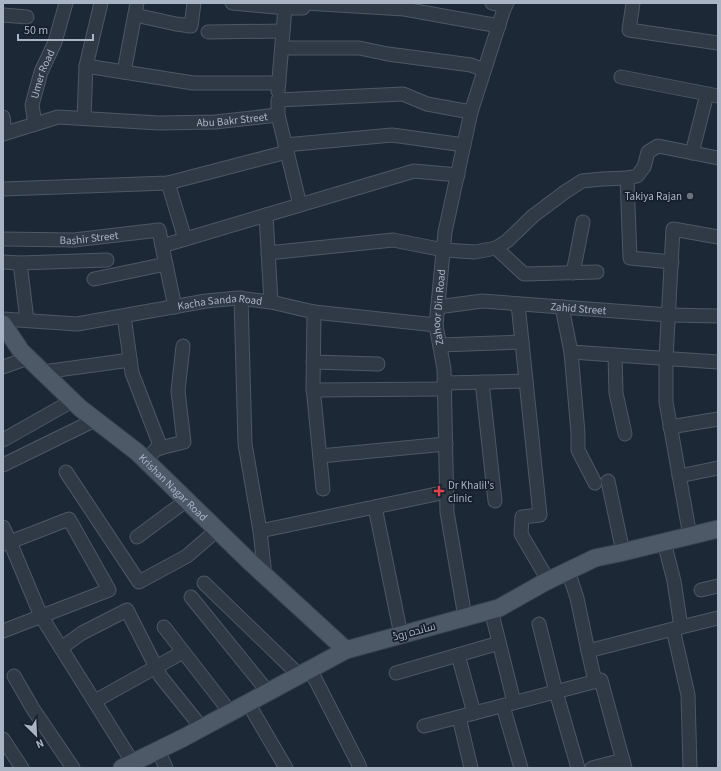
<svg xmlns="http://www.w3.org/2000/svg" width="721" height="771" font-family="'Source Sans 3',Cairo,sans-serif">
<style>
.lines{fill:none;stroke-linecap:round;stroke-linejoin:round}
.minor-casing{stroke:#4d5765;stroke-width:15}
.major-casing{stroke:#394350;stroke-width:19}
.minor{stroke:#303a47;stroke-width:13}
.major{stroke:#4e5968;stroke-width:17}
.worship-dot{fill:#6b7280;stroke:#161f2b;stroke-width:1.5}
.health-dot{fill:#e0444e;stroke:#161f2b;stroke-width:1.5}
.labels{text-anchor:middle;stroke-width:3.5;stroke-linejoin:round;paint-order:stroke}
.street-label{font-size:11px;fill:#a9b4c5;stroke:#161f2b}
.poi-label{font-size:11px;fill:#a9b4c5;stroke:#161f2b;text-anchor:end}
</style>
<rect width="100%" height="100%" fill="#1d2836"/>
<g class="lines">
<defs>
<g id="minor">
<path d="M232,3L285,8H303V3"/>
<path d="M304,3L404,9L499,26"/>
<path d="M492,3L505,6"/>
<path d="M633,3L629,30L718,43"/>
<path d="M3,15L27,17"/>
<path d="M135,15L176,24L191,26L194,3"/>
<path d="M208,32L283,31"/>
<path d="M282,48H359L388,54L471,65L484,70"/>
<path d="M86,66L193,83H279"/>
<path d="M124,72L137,3"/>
<path d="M621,77L718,96"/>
<path d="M278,91L285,8"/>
<path d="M278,115L300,205"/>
<path d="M3,117L5,133"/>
<path d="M84,118L86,66L101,3"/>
<path id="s1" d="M35,124L32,105L41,72L55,42L66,3"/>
<path id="s2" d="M3,134L58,117L159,123L215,122L278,115V100L403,94L427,104L471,112"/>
<path d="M285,145L392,135L464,145"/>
<path d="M692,153L707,94"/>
<path d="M627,178L630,258L672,262"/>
<path d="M168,183L185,239"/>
<path d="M3,189L168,183L287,152"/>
<path d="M266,215L271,302"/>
<path id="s3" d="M3,239L74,240L159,230L162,246"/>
<path d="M496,248L524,274L597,272"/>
<path d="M268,253L393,240L444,250L475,252L496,248L507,241L533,216L565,192L582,181L602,179L627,178L637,176L644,167L648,152L658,146L718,158"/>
<path d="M3,262L20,263"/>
<path d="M573,273L583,222"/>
<path d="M94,279L166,264"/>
<path d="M241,298L245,444L260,531L265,576"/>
<path d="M518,304L540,515L522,517L521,534L548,580"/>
<path d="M175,307L162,246L414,171L458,175"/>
<path id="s4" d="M438,307L482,301L669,315L718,316"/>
<path d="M562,307L571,352L718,362"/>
<path d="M314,312L313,387L323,489"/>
<path d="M124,316L132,373L161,448"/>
<path id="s5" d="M3,319L77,324L206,301L238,298L271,302L314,312L436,325"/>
<path d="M27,320L20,263L107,260"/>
<path d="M440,345L522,342"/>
<path d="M571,352L578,433V450L595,483"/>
<path d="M615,355L616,393L625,434"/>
<path d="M313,362L378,364"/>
<path d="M3,367L28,358"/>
<path d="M43,372L130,360"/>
<path d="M482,382L495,501"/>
<path d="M445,383L526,381"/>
<path d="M313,390L445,389"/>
<path d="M670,427L718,419"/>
<path d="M3,440L72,401"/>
<path d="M320,456L446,444"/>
<path d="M146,461L156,449L184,442L178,391L183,346"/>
<path d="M3,465L95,420"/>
<path d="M66,472L139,582L187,556L217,530"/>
<path d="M679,476L718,468"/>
<path d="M608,481L623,552"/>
<path d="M375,507L401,635"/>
<path d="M3,527L10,542L69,519L109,590L3,631"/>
<path d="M260,531L446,492"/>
<path d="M690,536L666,402V358L673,229L718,237"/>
<path d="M137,537L187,500"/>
<path d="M664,542L674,581L681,627"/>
<path d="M3,544L10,542L41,616L133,763"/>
<path d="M568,571L577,598L588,651"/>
<path d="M204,583L299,675"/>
<path d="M701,590L718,586"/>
<path d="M191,597L268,692"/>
<path d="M491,610L514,702"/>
<path id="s6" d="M465,617L447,512L444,369L436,325L445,232L471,112L504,9L507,3"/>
<path d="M539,624L556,692L578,768"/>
<path d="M164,627L230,712"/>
<path d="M61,648L82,633L127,610L161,677L202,728"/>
<path d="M458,655L474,713"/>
<path d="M310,669L358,763L360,768"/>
<path d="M396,673L499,643"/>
<path d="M14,676L33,709L73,768"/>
<path d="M595,681L588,651L673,629"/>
<path d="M95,701L183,652"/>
<path d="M248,703L286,768"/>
<path d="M503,706L521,768"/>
<path d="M459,717L471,768"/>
<path d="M424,726L601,680L625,768"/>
<path d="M3,739L22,768"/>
<path d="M158,750L166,768"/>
<path d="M592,768L623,760"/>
<path d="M690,768L688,695L673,629L718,618"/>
</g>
<g id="major">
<path id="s7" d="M3,324L21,351L80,408L137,452L248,560L346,650"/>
<path d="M122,768L183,738L346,650L499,608L545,582L595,558L619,553L718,529"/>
</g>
</defs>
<!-- minor casing -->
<use href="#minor" class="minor-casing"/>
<!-- major casing -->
<use href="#major" class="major-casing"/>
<!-- minor -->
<use href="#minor" class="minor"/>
<!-- major -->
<use href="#major" class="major"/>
</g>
<!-- markers -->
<circle class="worship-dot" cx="690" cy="196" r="4"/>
<path class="health-dot" d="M437 485h4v4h4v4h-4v4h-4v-4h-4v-4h4z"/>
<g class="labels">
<!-- street labels -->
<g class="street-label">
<text dy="4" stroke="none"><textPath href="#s1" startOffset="52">Umer Road</textPath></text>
<text dy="4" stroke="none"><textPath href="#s2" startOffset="232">Abu Bakr Street</textPath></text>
<text dy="4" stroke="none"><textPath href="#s3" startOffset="86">Bashir Street</textPath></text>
<text dy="4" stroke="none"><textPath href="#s5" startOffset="219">Kacha Sanda Road</textPath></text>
<text dy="4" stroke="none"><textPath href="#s6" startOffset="312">Zahoor Din Road</textPath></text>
<text dy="4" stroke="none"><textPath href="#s4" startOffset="141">Zahid Street</textPath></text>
<text dy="4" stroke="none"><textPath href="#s7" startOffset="237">Krishan Nagar Road</textPath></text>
<text transform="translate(414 631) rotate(-15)" y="4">ساندہ روڈ</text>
</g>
<!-- poi labels -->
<g class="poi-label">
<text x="682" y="200">Takiya Rajan</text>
<text x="448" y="489" text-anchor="start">Dr Khalil's<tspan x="448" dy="13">clinic</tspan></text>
</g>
</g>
<!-- border -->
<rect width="721" height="771" fill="none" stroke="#a9b4c5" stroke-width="8"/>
<!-- north arrow -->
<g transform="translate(36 735) rotate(156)" stroke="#161f2b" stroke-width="3" paint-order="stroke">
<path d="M0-3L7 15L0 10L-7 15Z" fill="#a9b4c5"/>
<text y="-6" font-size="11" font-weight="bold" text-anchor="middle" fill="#a9b4c5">N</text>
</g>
<!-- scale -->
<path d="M18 34v6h75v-6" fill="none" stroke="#a9b4c5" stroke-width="2"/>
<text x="24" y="34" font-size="12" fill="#a9b4c5" stroke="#161f2b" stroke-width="3" paint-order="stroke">50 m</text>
</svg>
